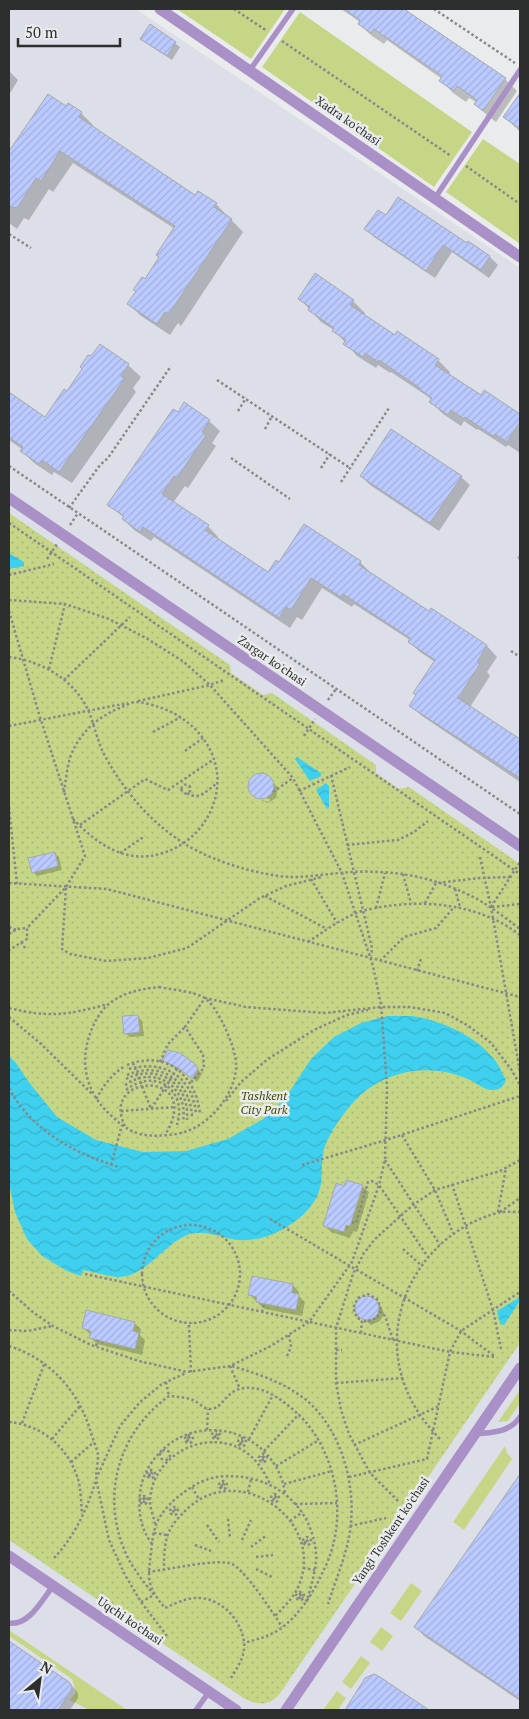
<svg xmlns="http://www.w3.org/2000/svg" width="529" height="1719" font-family="'PT Serif',serif">
<style>
.built{fill:#dcdfe8}
.grass{fill:#c5d787}
.park{fill:url(#park-dots)}
.water{fill:url(#water-waves)}
.shadow{fill:#0003}
.building{fill:url(#building-hatch);stroke:#a8a8aa}
.lines{fill:none;stroke-linecap:round;stroke-linejoin:round}
.path{stroke:#878889;stroke-width:2.5;stroke-dasharray:2.5 2.5;stroke-linecap:butt}
.service{stroke:#a990c7;stroke-width:5.5}
.minor{stroke:#a990c7;stroke-width:11}
.labels{text-anchor:middle;stroke-width:5;stroke-linejoin:round;paint-order:stroke}
.street-label{font-size:12px;fill:#2d2e2e;stroke:#eaebed}
.park-label{font-size:12px;font-style:italic;fill:#404c00;stroke:#eaebed}
</style>
<defs>
<pattern id="park-dots" width="8" height="8" patternUnits="userSpaceOnUse" patternTransform="scale(1.25)"><rect width="8" height="8" fill="#c5d787"/><path d="M2 2h.1M6 6h.1" fill="none" stroke="#aab975" stroke-width="1.8" stroke-linecap="round"/></pattern>
<pattern id="water-waves" width="16" height="10" patternUnits="userSpaceOnUse" patternTransform="scale(1.25)"><rect width="16" height="10" fill="#3ed0ee"/><path d="M0 5q4-4 8 0t8 0" fill="none" stroke="#37b3cc"/></pattern>
<pattern id="building-hatch" width="6" height="6" patternUnits="userSpaceOnUse" patternTransform="scale(1.25)"><rect width="6" height="6" fill="#bacafe"/><path d="M-1 1l2-2M0 6l6-6M5 7l2-2" fill="none" stroke="#a0aeda"/></pattern>
</defs>
<rect width="100%" height="100%" fill="#eaebed"/>
<!-- built -->
<path class="built" d="M9,9H136L520,268V1710H9Z"/>
<!-- grass -->
<path class="grass" d="M177,9H285L251,59Z
M300,12L472,132L434,187L262,67Z
M483,139L520,164V244L446,192Z
M520,1390V1403L508,1421L498,1422Z
M505,1446L507,1453L512,1459L464,1530L453,1522Z
M411,1583L422,1591L401,1621L390,1613Z
M381,1627L393,1636L382,1651L370,1642Z
M9,1630L127,1710H89L70,1700L76,1692L72,1679L9,1636Z
M361,1656L370,1663L351,1689L342,1682Z
M337,1691L346,1698L338,1710H323Z"/>
<!-- park -->
<path class="park" d="M9,513L230,665L231,673L263,695L272,693L376,765V773L399,789L409,787L520,864V1343L281,1692C271,1706 259,1706 245,1699L9,1540Z"/>
<!-- water -->
<path class="water" d="M9,553L24,562V566L9,569Z
M297,757L321,773V776L310,781L295,759Z
M326,783L329,786V807L327,809L316,790Z
M388,1016C396,1016 404,1016 411,1016C442,1020 479,1037 497,1063C500,1068 503,1075 506,1080C503,1087 500,1090 492,1090C484,1090 475,1082 468,1079C434,1064 394,1068 364,1092C350,1103 326,1135 323,1154C321,1165 323,1177 320,1188C315,1209 292,1226 273,1234C263,1238 251,1241 239,1240C222,1239 205,1228 187,1235C165,1244 145,1276 120,1277C109,1277 95,1272 83,1270L81,1276L67,1271L42,1256L27,1239L15,1212L9,1183V1056L16,1063L28,1081L57,1117L96,1140L143,1152L186,1151L228,1139L263,1119L278,1105L290,1091L311,1059L334,1037L361,1023Z
M520,1297V1301L504,1325L500,1324L497,1311Z"/>
<!-- shadow -->
<path class="shadow" d="M341,9H401L505,79L517,91L496,122L488,116L475,104L476,102L469,98L466,102L453,93L441,80L442,79L387,40L384,44L372,36L359,24L360,22Z
M150,26L180,47L172,60L146,43Z
M9,71L18,80L9,95Z
M520,95V132L505,117Z
M48,96L66,108L81,113L93,125L92,127L195,197L216,204L243,232L181,326L178,323L170,335L141,316L129,304L160,257L175,229L73,163L53,192L49,189L29,220L24,218L17,229L9,223V153Z
M386,217L467,245L468,243L490,257L498,265L489,278L452,252L435,278L374,237L366,229Z
M300,299L353,301L365,313L364,315L395,337L438,360L450,372L449,375L481,397L484,391L520,415V453L508,445L506,447L478,429L477,430L464,421L461,426L443,414L431,402L432,400L427,396L391,372L390,373L378,365L376,368L357,356L334,330L321,322Z
M100,345L128,365L141,377L133,388L136,392L72,483L54,472L52,475L34,463L22,451L23,450L9,440V393L45,419L68,393Z
M178,414L209,421L220,431L212,443L216,446L188,488L185,486L173,503L208,526L218,537L217,539L268,574L279,563L360,562L371,573L370,574L429,612L431,610L487,646L497,657L487,672L490,676L470,707L520,740V782L422,716L411,706L435,662L420,652L409,642L410,640L354,604L352,607L322,588L302,620L297,617L290,628L154,537L151,541L134,530L123,519L124,518L109,504Z
M361,476L461,477L470,485L439,531L370,485Z
M520,553V561L517,558Z
M258,774L267,775L278,788L276,798L268,803L258,799L269,802L270,799L255,795L249,788L251,779Z
M54,853L59,857L62,870L37,876L33,872Z
M138,1016L142,1021L144,1036L130,1037L125,1033Z
M164,1060L196,1067L202,1074L197,1082L186,1073L168,1064Z
M362,1186L369,1192L357,1232L353,1231L350,1238L331,1232L324,1225L345,1187Z
M293,1285L299,1292V1296L305,1302L302,1316L264,1309L250,1295Z
M368,1296L381,1306L384,1314L380,1321L371,1325L359,1316L356,1308L359,1300Z
M134,1323L141,1329L140,1335L145,1340L142,1355L97,1344L91,1338V1335L83,1328Z
M520,1476V1701L424,1636L416,1627Z
M9,1642L69,1683L76,1690L78,1694V1698L70,1710H9Z
M378,1677L426,1710H346L366,1679Z"/>
<!-- building -->
<path class="building" d="M344,9H404L506,78L483,111L474,104L477,100L457,86L454,91L439,81L442,76L374,29L371,33L358,24L360,20Z
M150,24L176,42L167,56L140,39Z
M520,93V129L503,117Z
M48,94L66,106L68,103L82,112L79,117L195,195L198,191L217,203L214,207L232,219L169,314L165,312L157,324L127,304L136,291L133,290L142,277L145,279L159,257L156,255L175,226L60,151L41,181L36,178L17,208L9,206V151Z
M398,197L467,243L468,241L490,256L481,270L443,245L426,271L364,229L378,210L386,215Z
M315,273L354,300L350,305L395,335L397,331L439,359L435,365L481,395L484,390L520,414V422L507,442L495,434L493,436L465,417L464,419L451,410L448,415L429,402L432,398L419,389L420,388L379,360L378,362L365,353L363,357L343,344L346,340L332,331L334,328L308,310L310,307L298,299Z
M100,344L129,364L121,376L125,378L59,472L42,460L39,464L20,451L23,447L9,437V392L45,417L64,389L67,391L82,369L80,367L88,355L91,356Z
M184,402L210,420L202,432L206,435L177,478L174,476L162,494L209,525L205,530L268,572L276,560L279,562L304,524L361,561L359,565L429,611L431,608L487,645L477,662L480,664L458,698L520,739V778L409,706L416,695L413,693L435,660L408,642L410,638L343,594L341,597L311,578L291,610L286,607L279,618L143,527L140,532L122,519L124,516L107,505L173,409L178,412Z
M391,429L462,476L430,523L360,476Z
M248 786a13 13 0 1 1 26 0a13 13 0 1 1-26 0Z
M55,852L58,866L32,873L28,858Z
M138,1015L140,1032L124,1034L122,1016Z
M168,1050L180,1053L195,1064L198,1069L192,1079L180,1069L162,1060Z
M346,1180L363,1185L350,1226L346,1225L344,1232L323,1226L336,1183L344,1186Z
M252,1276L293,1284L292,1293L299,1294L296,1310L256,1302L257,1297L248,1295Z
M355 1308a12 12 0 1 1 24 0a12 12 0 1 1-24 0Z
M86,1310L135,1322L133,1331L139,1333L135,1349L89,1338L91,1331L82,1328Z
M520,1474V1699L414,1627Z
M9,1641L69,1682L72,1686L71,1691L58,1710H9Z
M374,1674L380,1677L429,1710H345L365,1678Z"/>
<g class="lines">
<!-- path -->
<path class="path" d="M234,9L267,31
M434,9L515,63
M282,41L451,156
M466,166L520,204
M9,234L31,248
M217,380L350,468
M238,411L246,398
M265,429L272,416
M231,458L290,499
M9,466L520,814
M321,468L330,454
M341,482L389,408
M69,508L100,465L108,458L171,366
M9,523L520,874
M70,525L78,513
M47,559L57,544
M9,575L54,564
M9,600L65,604L109,619L146,638L184,662L210,685L293,778L342,873L373,966L381,1005L387,1087L385,1160L379,1185L352,1262L309,1322L269,1347L230,1366L187,1372L139,1361L91,1345L53,1326L34,1313L9,1291
M9,611L39,714L85,856L66,887L27,928V939L9,950
M511,651L520,657
M9,657C42,661 75,680 89,712C95,727 98,744 106,758C126,793 150,822 185,844C212,861 260,876 292,877C312,877 332,873 352,872C368,871 386,872 402,874C430,878 462,889 487,905C498,912 509,921 520,929
M49,669L65,604
M64,680L130,617
M328,700L336,689
M138,701L210,685L224,680
M9,726L128,703
M153,732L181,717
M304,736L315,719
M185,751L203,738
M331,775L372,948L371,956
M181.5 789a4.5 4.5 0 1 1 9 0a4.5 4.5 0 1 1-9 0Z
M299,791L350,767
M64,792C66,780 67,766 71,755C81,731 99,716 122,707C126,705 132,702 136,702C143,702 152,705 159,707C201,721 230,763 212,808C203,830 185,846 163,853C126,865 97,844 73,819
M273,792L293,778
M187,793C199,801 207,791 217,783
M9,807L17,884
M80,825L145,779L168,790L214,759
M347,845L398,840L414,832L428,821
M120,853L145,836
M480,857L491,907L520,1072
M403,874L411,903
M311,879L337,923
M9,883L107,889L520,997
M66,888L62,949L70,954L106,961L148,958L187,948L260,898L286,886L322,877
M455,889L460,907
M265,896L327,929
M425,903L436,883L480,878L510,877
M491,907L520,862
M492,907L520,904
M376,908L385,873
M9,927L16,930
M9,934L17,929L27,928
M21,942L25,948
M308,942C323,932 338,921 354,914C362,910 372,909 381,907C428,899 481,905 520,935
M380,961L404,937L436,928L454,907
M417,971L421,959
M159,987C173,990 191,991 203,997C217,1004 236,1048 236,1064C237,1074 232,1087 227,1096C214,1118 193,1134 167,1135C158,1136 149,1136 140,1134C130,1131 122,1126 115,1119C87,1096 78,1065 91,1031C95,1021 101,1010 110,1003C124,992 142,989 159,987Z
M9,1008C49,1018 68,1015 108,1004
M9,1017L41,1044L92,1094
M160,1062L168,1044L185,1027
M133,1063L151,1109L177,1069
M127,1065C167,1049 196,1076 200,1114
M129,1069C164,1059 193,1077 196,1114
M127,1075C161,1060 191,1081 192,1118
M126,1079C158,1063 190,1083 187,1120
M191,1082L204,1068L203,1055L185,1027L205,998L246,1007L325,1013L381,1007H410L445,1013L467,1025L491,1043L511,1069L520,1085
M125,1085C155,1064 189,1087 183,1122
M9,1088C31,1130 75,1154 119,1167
M126,1090C155,1067 188,1090 177,1125
M96,1099C104,1085 111,1075 125,1066
M226,1101L241,1082L268,1059L314,1030L347,1015L368,1010
M121,1111L175,1107
M125,1126C98,1072 206,1069 165,1135
M402,1135L435,1190L453,1233
M385,1160L440,1245
M111,1165L122,1125
M302,1165L386,1140L520,1096
M452,1184L493,1310L501,1349
M498,1212L506,1168
M500,1212L520,1198
M270,1219L461,1331L494,1356
M352,1222L356,1223L368,1182L372,1181L379,1185L428,1257
M142 1274a49 49 0 1 1 98 0a49 49 0 1 1-98 0Z
M403,1249L422,1266
M85,1274L450,1352L495,1357
M262,1312L264,1304
M360,1319L357,1318L353,1308L358,1298L368,1294L378,1300L381,1310L380,1312
M189,1325L191,1372
M9,1330L28,1331L52,1326
M361,1333L362,1320L366,1322L377,1318L380,1312L385,1316L393,1340
M9,1346C50,1359 79,1391 91,1433C93,1440 97,1448 98,1455C98,1461 97,1469 96,1475
M96,1346L98,1340
M336,1350H342
M287,1356L291,1347L289,1335
M230,1366L240,1389
M232,1366C258,1374 283,1382 305,1399C345,1432 360,1497 347,1546C342,1566 334,1585 328,1604
M166,1382L169,1396
M336,1383L403,1378
M9,1422C42,1425 68,1447 78,1479C81,1489 81,1503 82,1514
M22,1423L45,1362
M207,1430L208,1409
M212 1435a4 4 0 1 1 8 0a4 4 0 1 1-8 0Z
M216,1434L218,1435L216,1437L214,1435Z
M185 1439a4 4 0 1 1 8 0a4 4 0 1 1-8 0Z
M188,1437L190,1438V1440H187Z
M238 1442a4 4 0 1 1 8 0a4 4 0 1 1-8 0Z
M52,1439L81,1405
M249,1439L273,1395
M440,1439C422,1420 410,1403 402,1377C381,1306 427,1232 497,1213C504,1211 513,1212 520,1212
M242,1440L243,1443L241,1444L240,1441Z
M354,1445L439,1406
M160 1455a5 5 0 1 1 10 0a5 5 0 1 1-10 0Z
M264,1451L299,1414
M259 1458a4 4 0 1 1 8 0a4 4 0 1 1-8 0Z
M262,1457H264V1460L261,1459Z
M71,1462L94,1442
M276,1466L319,1440
M147 1474a4 4 0 1 1 8 0a4 4 0 1 1-8 0Z
M151,1472L152,1474L150,1476L149,1474Z
M349,1477L427,1459L450,1352L461,1331L520,1292
M219 1485a4 4 0 1 1 8 0a4 4 0 1 1-8 0Z
M223,1483L224,1485L222,1487L221,1484Z
M284,1484L332,1471
M192,1487L199,1499
M248,1492L251,1479
M271 1498a4 4 0 1 1 8 0a4 4 0 1 1-8 0Z
M140 1500a4 4 0 1 1 8 0a4 4 0 1 1-8 0Z
M275,1496L277,1498L274,1499L273,1497Z
M144,1498L146,1499L145,1502L142,1501Z
M398,1501L370,1473L349,1434L341,1410L336,1383V1328L353,1274L364,1253L375,1239L413,1205L435,1190L500,1171L520,1160
M295,1504L337,1503
M170 1511a4 4 0 1 1 8 0a4 4 0 1 1-8 0Z
M174,1509L176,1510L175,1512L173,1511Z
M228,1519L230,1538
M290,1521L301,1513
M155,1524C154,1517 150,1509 150,1501C151,1458 202,1428 241,1449C255,1457 263,1469 270,1484
M207,1525L219,1542
M350,1526L386,1518
M154,1533L167,1535
M303 1541a4 4 0 1 1 8 0a4 4 0 1 1-8 0Z
M242,1540L251,1520
M306,1540L308,1541L307,1543L305,1542Z
M152,1544C141,1529 138,1513 140,1494C141,1482 145,1472 152,1462C190,1407 275,1427 285,1493
M195,1545L211,1551
M251,1547L267,1535
M256,1557L273,1555
M54,1558C75,1536 87,1509 96,1480
M303,1568L315,1570
M256,1569L272,1577
M164,1571C164,1559 164,1548 167,1537C170,1526 179,1517 187,1509C242,1457 333,1527 295,1593C290,1601 282,1609 275,1616
M148,1572C166,1570 218,1558 232,1564C246,1571 273,1613 282,1627
M296 1596a4 4 0 1 1 8 0a4 4 0 1 1-8 0Z
M300,1594L302,1596L300,1598L298,1596Z
M141,1602L154,1595C145,1584 136,1572 129,1560C99,1501 116,1434 169,1396C178,1397 187,1397 195,1401C200,1404 205,1410 211,1409C220,1408 223,1400 229,1395C241,1384 258,1387 271,1394C283,1400 294,1410 304,1420C335,1455 346,1510 330,1555C328,1562 324,1569 321,1576C312,1595 299,1614 283,1627C271,1636 258,1639 244,1643
M167,1636L141,1602L125,1575L109,1540L96,1479L120,1426L140,1402L162,1384L186,1373
M231,1678C237,1668 246,1655 244,1642C241,1618 219,1596 194,1598C184,1599 174,1604 165,1608C146,1585 148,1579 151,1552C152,1543 153,1533 156,1525C160,1514 170,1503 179,1496C188,1489 198,1482 209,1479C220,1475 232,1476 243,1477C283,1483 312,1511 316,1553C317,1569 311,1585 307,1601L302,1597"/>
<!-- service -->
<path class="service" d="M250,70L293,9
M435,198L520,70
M475,1434C493,1432 509,1433 520,1417
M9,1623C29,1626 42,1600 53,1586
M196,1710L209,1692"/>
<!-- minor -->
<path class="minor" d="M160,9L520,257
M9,498L520,846
M9,1556L236,1710
M286,1710L520,1368"/>
</g>
<g class="labels">
<!-- street labels -->
<g class="street-label">
<text transform="translate(348 121) rotate(35)" y="4">Xadra ko'chasi</text>
<text transform="translate(272 661) rotate(34)" y="4">Zargar ko'chasi</text>
<text transform="translate(391 1531) rotate(-56)" y="4">Yangi Toshkent ko'chasi</text>
<text transform="translate(130 1621) rotate(34)" y="4">Uqchi ko'chasi</text>
</g>
<!-- park labels -->
<g class="park-label">
<text x="264" y="1100">Tashkent<tspan x="264" dy="14">City Park</tspan></text>
</g>
</g>
<!-- border -->
<rect width="529" height="1719" fill="none" stroke="#2d2e2e" stroke-width="20"/>
<!-- north arrow -->
<g transform="translate(40 1679) rotate(29)" stroke="#eaebed" stroke-width="4" paint-order="stroke">
<path d="M0-4L9 19L0 12L-9 19Z" fill="#2d2e2e"/>
<text y="-8" font-size="14" font-weight="bold" text-anchor="middle" fill="#2d2e2e">N</text>
</g>
<!-- scale -->
<path d="M18 38v8h102v-8" fill="none" stroke="#2d2e2e" stroke-width="2.5"/>
<text x="25" y="38" font-size="15" fill="#2d2e2e" stroke="#eaebed" stroke-width="4" paint-order="stroke">50 m</text>
</svg>
